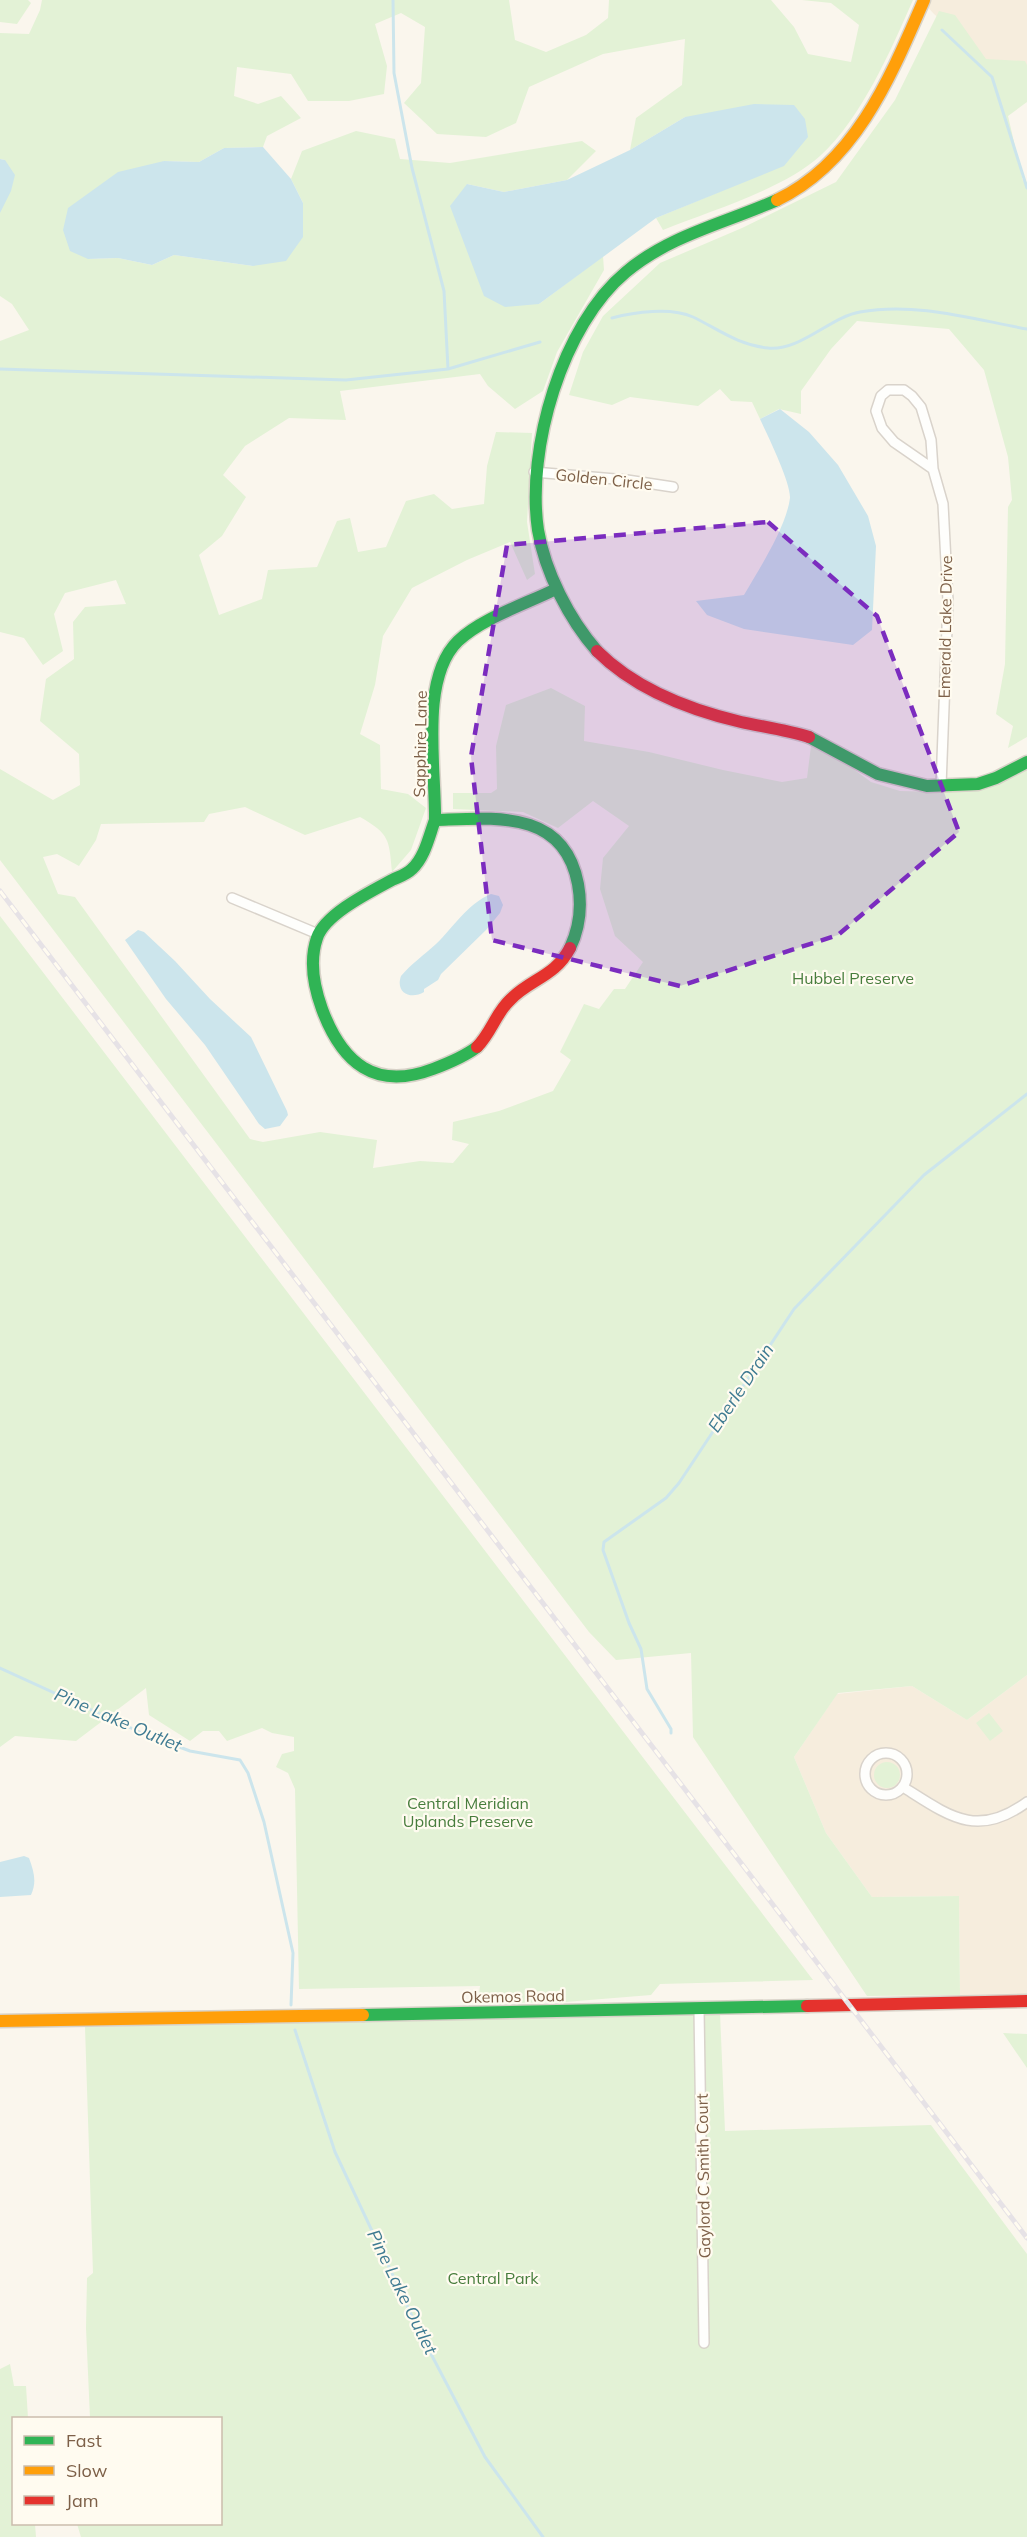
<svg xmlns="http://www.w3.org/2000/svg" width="1027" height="2537" font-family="Mulish,sans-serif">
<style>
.residential{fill:#f6eddd}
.green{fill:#e3f2d6}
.water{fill:#cce5ec}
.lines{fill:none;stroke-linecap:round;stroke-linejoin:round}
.stream{stroke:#cce5ec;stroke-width:3}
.street-casing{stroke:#d9d3cb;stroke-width:12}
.fast-casing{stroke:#d8d2c8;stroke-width:15}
.slow-casing{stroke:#d8d2c8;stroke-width:15}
.jam-casing{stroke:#d8d2c8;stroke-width:15}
.street{stroke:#fefefc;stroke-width:9}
.fast{stroke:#30b455;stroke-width:12}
.slow{stroke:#ff9f0a;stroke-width:12}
.jam{stroke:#e5322d;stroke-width:12}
.rail-casing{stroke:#e6e2e6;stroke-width:5}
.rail{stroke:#fffbf0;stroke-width:3;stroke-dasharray:9;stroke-linecap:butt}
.marked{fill:#7b2cbf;fill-opacity:0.2;stroke:#7b2cbf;stroke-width:4.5;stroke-dasharray:12 8;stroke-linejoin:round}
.labels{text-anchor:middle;stroke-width:4.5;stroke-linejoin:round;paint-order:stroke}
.street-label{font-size:16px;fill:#7d6048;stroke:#fffbf0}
.park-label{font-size:16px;fill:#477d3c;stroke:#fffbf0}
.water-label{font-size:18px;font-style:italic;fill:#3f7b92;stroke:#fffbf0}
</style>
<rect width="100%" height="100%" fill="#faf6ed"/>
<!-- residential -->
<path class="residential" d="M921,0H1027V69L1004,76L934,14Z
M1027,1675V1994L960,1995L959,1896L872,1897L826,1833L794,1757L837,1694L912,1686L967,1720Z"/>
<!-- green -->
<path class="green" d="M0,0H28L31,3L17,24L0,22Z
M42,0H509L515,40L546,52L586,35L608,18L609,0H771L794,27L808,54L851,62L859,25L831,3L802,0H913C891,50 861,119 820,156C782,190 710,211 663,230L656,218L784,165L685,117L630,150L636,118L682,85L685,39L603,54L529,87L516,123L486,137L437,134L404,103L421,83L425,27L401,13L375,24L387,66L384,94L349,101H308L291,74L237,67L234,96L258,104L281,96L301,118L267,136L263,147L224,148L199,162L164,161L88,259L118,258L152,265L174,255L253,266L303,203L291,179L302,151L356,131L395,139L400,159L450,163L582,141L596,151L567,180L504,192L467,184L539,304L603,256L604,270L557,352L543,391L515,409L488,386L480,374L340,391L346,420L289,418L245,446L223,475L246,497L222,536L199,555L219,615L262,599L268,570L317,567L337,521L350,518L358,552L386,547L406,501L434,494L452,509L484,504L487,466L496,432L532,433L527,522L535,574L527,580L510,542L467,560L412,588L383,636L375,685L360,734L380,745L381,789L408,794L426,808L411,850L392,872C389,840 390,834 360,817L305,835L245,807L209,814L204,822L101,824L96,840L79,866L57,854L43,857L58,894L75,897L250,1139L263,1142L320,1132L377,1140L373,1168L420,1161L453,1163L469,1144L452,1140L453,1122L499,1111L553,1091L571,1060L560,1052L584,1004L599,1009L614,989H625L643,962L615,936L600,889L603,858L629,826L593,801L558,828L523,812L453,809V793H491L497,789L496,746L506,705L551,688L585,706L584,741L649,752L723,770L782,782L807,778L811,746L833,754L871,782L900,791L941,792L1001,782L1027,770V1675L967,1720L912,1686L838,1693L794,1757L826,1833L872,1897L959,1896L960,1995L867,1996L693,1737L691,1653L616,1660L589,1632L0,860V769L53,800L80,785L79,754L40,721L46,679L74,659L73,622L85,607L126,604L116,580L65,593L54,614L63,651L43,665L24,638L0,632V341L29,330L12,304L0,296V213L5,160L0,159V33L29,34L40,10Z
M939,11L955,15L986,59L1025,61L1027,65V102L1008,116L1023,181L1027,182V737L1008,748L1013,726L996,714L1005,664L1008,507L1012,500L1008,457L984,370L949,329L857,321L831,349L801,391V414L779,409L760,419L752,402L731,401L720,389L698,406L630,397L612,405L569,395L583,352L603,316L660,263L742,228L836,182L895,100Z
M0,916L813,1980L660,1984L651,1995L565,2002L478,2003L480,1986L299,1989L295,1789L288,1773L276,1767L282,1754L294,1751V1737L272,1733L262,1728L227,1741L219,1731H203L190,1741L149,1715L146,1688L76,1741L15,1736L0,1747Z
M989,1713L1003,1731L990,1741L976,1723Z
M874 1775a13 13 0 1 1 26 0a13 13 0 1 1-26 0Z
M720,2013L725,2131L931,2125L1027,2254V2537H81L77,2524H220V2418H90L86,2328L87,2278L93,2273L85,2027Z
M1003,2033L1027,2034V2068Z
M10,2364L14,2386H26L28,2418H14V2524H35L36,2537H0V2369Z"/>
<!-- water -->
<path class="water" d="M754,104L794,105L805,119L808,137L784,166L656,218L539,304L505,307L484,296L450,206L467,184L504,192L567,180L630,150L685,117Z
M263,147L291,179L303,203V237L286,261L253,266L174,255L152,265L118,258L88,259L70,251L63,230L68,208L118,172L164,161L199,162L224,148Z
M0,159L5,160L15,175L11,191L0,213Z
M780,409L809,432L838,465L868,516L876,546L872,630L853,645L744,629L707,615L696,601L744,595C759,569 786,528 790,498C791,483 767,434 760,419Z
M491,894L499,896L503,905L500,913L486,930L441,974L438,980L424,989V992C411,1000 395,993 401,976C411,964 424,955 436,944C453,928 467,904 491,894Z
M138,930L144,932L175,961L210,999L251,1037L287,1111L288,1115L280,1126L265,1129L259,1124L205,1045L166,999L125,940Z
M24,1856L29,1858C34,1872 37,1882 31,1895L0,1897V1862Z"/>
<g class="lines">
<!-- stream -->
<path class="stream" d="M393,0L394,73L412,168L444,291L448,369
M942,30L992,77L1027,188
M612,318C634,312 671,307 693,317C718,329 738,345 768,348C801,351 830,317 860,312C916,302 972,319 1027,329
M0,369L346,380L448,369L540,342
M0,1668L142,1733L190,1751L240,1760L248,1773L264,1822L293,1953L291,2005
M671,1733V1729L647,1689L641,1649L629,1623L603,1550L604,1542L666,1498L679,1483L794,1309L924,1175L1027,1094
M295,2030L335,2152L419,2331L485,2457L543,2537"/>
<defs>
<path id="street" d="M933,469L894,442L882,428L876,411L881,396L888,390H904L912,396L921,407L931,440L933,469L943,504L948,601L941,786
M534,472L627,480L673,487
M232,898L318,934
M865 1774a21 21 0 1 1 42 0a21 21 0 1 1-42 0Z
M903,1787C949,1816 977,1839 1027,1802
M699,2008L704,2343"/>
<path id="fast" d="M556,589C526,604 482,618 458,641C419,679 436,770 435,820C495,818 564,809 578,884C582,906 580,927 570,948
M597,651C569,619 545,572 538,530C526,449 562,325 626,272C670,235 726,223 777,200
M809,737L878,774L927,786L978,784L996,778L1027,762
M435,820C429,836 425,857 412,869C406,875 398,877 392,880C370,892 325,914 317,938C309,961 314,987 322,1009C342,1063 375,1091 433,1069C449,1063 464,1057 477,1047
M363,2015L807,2006"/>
<path id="slow" d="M777,200C856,162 891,76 924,0
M0,2021L363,2015"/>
<path id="jam" d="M597,651C635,689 690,710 741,722C764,727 787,730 809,737
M477,1047C491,1033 496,1013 510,1000C530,979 555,977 570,948
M807,2006L1027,2001"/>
</defs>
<!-- street casing -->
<use href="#street" class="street-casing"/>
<!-- fast casing -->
<use href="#fast" class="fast-casing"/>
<!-- slow casing -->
<use href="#slow" class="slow-casing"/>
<!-- jam casing -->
<use href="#jam" class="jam-casing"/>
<!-- street -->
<use href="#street" class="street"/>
<!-- fast -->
<use href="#fast" class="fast"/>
<!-- slow -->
<use href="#slow" class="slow"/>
<!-- jam -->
<use href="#jam" class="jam"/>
<defs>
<path id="rail" d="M0,891L1027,2238"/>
</defs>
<!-- rail casing -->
<use href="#rail" class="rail-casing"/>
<!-- rail -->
<use href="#rail" class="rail"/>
</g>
<!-- marked area -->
<path class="marked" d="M768,522L877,616L959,832L838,935L680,986L492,940L471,757L507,545Z"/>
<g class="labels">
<!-- street labels -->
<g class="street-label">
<text transform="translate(604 479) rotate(6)" y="6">Golden Circle</text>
<text transform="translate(945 627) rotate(-89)" y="6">Emerald Lake Drive</text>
<text transform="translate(420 744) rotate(-89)" y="6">Sapphire Lane</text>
<text transform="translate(513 1996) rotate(-1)" y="6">Okemos Road</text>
<text transform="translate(703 2176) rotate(-91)" y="6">Gaylord C Smith Court</text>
</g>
<!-- park labels -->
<g class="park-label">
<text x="853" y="984">Hubbel Preserve</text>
<text x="468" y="1809">Central Meridian<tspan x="468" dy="18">Uplands Preserve</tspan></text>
<text x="493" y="2284">Central Park</text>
</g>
<!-- water labels -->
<g class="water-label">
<text transform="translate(741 1388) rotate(-56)" y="6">Eberle Drain</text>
<text transform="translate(118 1720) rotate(23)" y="6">Pine Lake Outlet</text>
<text transform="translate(402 2292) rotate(64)" y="6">Pine Lake Outlet</text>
</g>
</g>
<!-- legend -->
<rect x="12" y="2417" width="210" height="108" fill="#fffbf0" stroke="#cbbdad" stroke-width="1.5"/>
<rect x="24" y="2436" width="30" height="9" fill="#30b455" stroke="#cbbdad" stroke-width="1.5"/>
<text x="66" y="2447" font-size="18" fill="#7d6048">Fast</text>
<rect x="24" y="2466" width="30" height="9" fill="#ff9f0a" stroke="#cbbdad" stroke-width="1.5"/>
<text x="66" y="2477" font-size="18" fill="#7d6048">Slow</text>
<rect x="24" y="2496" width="30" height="9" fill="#e5322d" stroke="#cbbdad" stroke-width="1.5"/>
<text x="66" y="2507" font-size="18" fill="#7d6048">Jam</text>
</svg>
